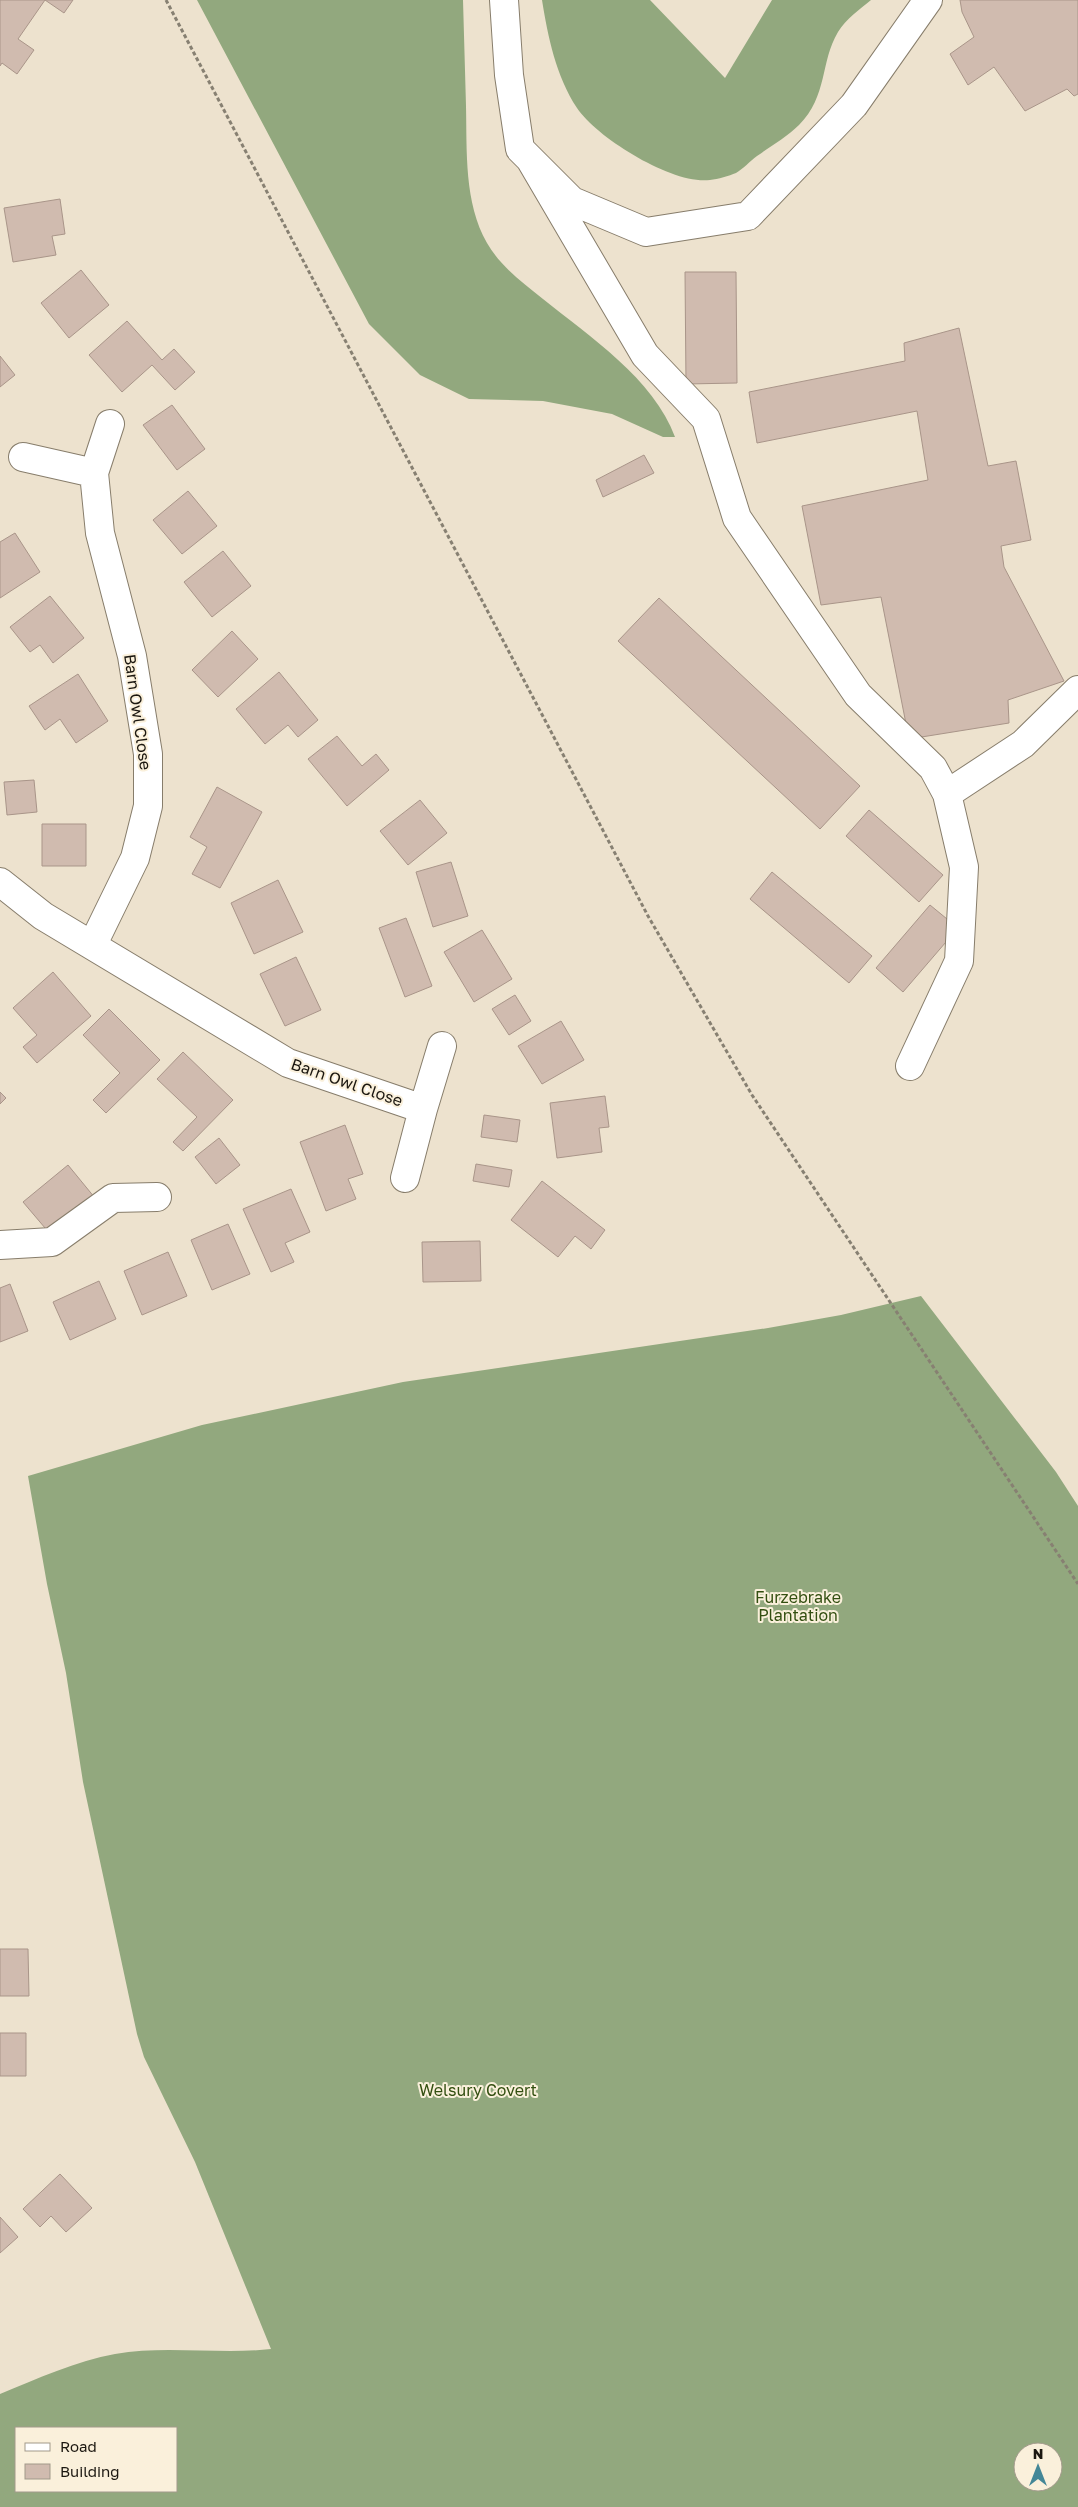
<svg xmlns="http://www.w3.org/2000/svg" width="1078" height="2507" font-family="'Golos Text',sans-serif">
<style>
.forest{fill:#92a87e;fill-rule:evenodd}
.building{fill:#d0bbaf;stroke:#a99589}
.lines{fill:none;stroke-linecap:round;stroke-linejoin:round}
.minor-casing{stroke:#877d6b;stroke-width:30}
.path{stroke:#878072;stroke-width:3;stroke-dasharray:4 2.5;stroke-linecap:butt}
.minor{stroke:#fff;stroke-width:28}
.labels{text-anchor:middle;stroke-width:4;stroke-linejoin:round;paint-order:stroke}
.street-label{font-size:16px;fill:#1b1710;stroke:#faf0db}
.park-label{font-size:16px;fill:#334f11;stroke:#faf0db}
</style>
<rect width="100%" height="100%" fill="#ede2ce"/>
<!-- forest -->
<path class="forest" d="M197,0H463C464,35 465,71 466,106C467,151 464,203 487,243C501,267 522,282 543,299C589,336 654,379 675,437H663L612,414L543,401L469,399L420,375L369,324Z
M542,0H650L725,78L772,0H871C860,9 846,19 838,32C820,62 828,96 799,125C787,137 771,146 757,156C750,161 743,169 736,173C729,176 718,179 710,180C673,185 597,138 577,108C556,76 548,37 542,0Z
M921,1296L1056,1472L1078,1506V2507H0V2394C36,2379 77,2361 115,2354C166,2345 220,2355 271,2349L195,2162L144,2057L137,2034L83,1782L66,1673L47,1584L28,1476L202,1425L403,1382L768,1328L841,1315ZM16,2428H176V2491H16ZM1023,2452H1053V2482H1023Z"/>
<!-- building -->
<path class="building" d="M0,0H73L64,13L45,0L18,39L34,50L17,74L2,63L0,66Z
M960,0H1078V94L1074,96L1067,89L1025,111L994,67L968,85L950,54L974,37L962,12Z
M60,199L65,234L52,236L56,255L13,262L4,208Z
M81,270L109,305L69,338L41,303Z
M685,272H736L737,383L686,384Z
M127,321L162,360L174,349L195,372L175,390L152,365L122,392L89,355Z
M959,328L988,466L1016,461L1031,540L1001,546L1004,567L1064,681L1008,700L1009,723L909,739L881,597L821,605L802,506L928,480L917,411L757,443L749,392L905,361L904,343Z
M0,356L15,375L0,387Z
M172,405L205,449L177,470L143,425Z
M644,455L654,473L603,497L596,480Z
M188,491L217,526L182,554L153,520Z
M15,533L40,572L0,598V542Z
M223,551L251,586L212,617L184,582Z
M50,596L84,638L53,663L40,645L30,652L10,627Z
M659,598L860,786L820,829L618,641Z
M232,631L258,659L218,697L192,670Z
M279,672L318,720L298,737L288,725L265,744L236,709Z
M78,674L108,721L76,743L60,719L45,730L29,706Z
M337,736L362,766L376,754L389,770L347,806L308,759Z
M34,780L37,812L7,815L4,782Z
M217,787L262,812L220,888L192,874L207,847L190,837Z
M420,800L447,833L408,865L380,831Z
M869,810L943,875L919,902L846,836Z
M42,824H86V866H42Z
M451,862L468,916L433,927L416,872Z
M772,872L872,956L849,983L750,899Z
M278,880L303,932L254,954L231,903Z
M930,905L958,928L903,992L876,968Z
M406,918L432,986L405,997L379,928Z
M482,930L512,979L474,1002L444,952Z
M296,957L321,1010L285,1026L260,974Z
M53,972L91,1016L37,1063L23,1047L37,1035L13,1008Z
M515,995L531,1021L509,1035L492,1009Z
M109,1009L160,1060L106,1113L93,1100L120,1073L83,1035Z
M561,1021L584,1060L542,1084L518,1046Z
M183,1052L233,1100L183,1151L173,1142L197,1117L157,1079Z
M0,1092L6,1098L0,1104Z
M605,1096L609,1127L599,1128L602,1152L557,1158L550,1103Z
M484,1115L520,1120L517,1142L481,1137Z
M345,1125L363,1174L348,1179L356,1199L326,1211L300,1142Z
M219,1138L240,1165L216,1184L195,1157Z
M476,1164L512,1170L509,1187L473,1181Z
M68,1165L95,1198L51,1235L23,1202Z
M542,1181L605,1230L591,1249L575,1236L558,1257L511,1220Z
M291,1189L310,1232L285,1243L294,1262L271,1272L243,1209Z
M228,1224L250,1274L212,1290L191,1240Z
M480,1241L481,1281L423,1282L422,1242Z
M168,1252L187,1296L142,1315L124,1271Z
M99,1281L116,1319L70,1340L53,1302Z
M10,1284L28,1331L0,1342V1288Z
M0,1949H28L29,1996H0Z
M0,2033H26V2076H0Z
M60,2174L92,2208L66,2232L51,2216L40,2227L23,2209Z
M0,2217L18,2237L0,2253Z"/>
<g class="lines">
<defs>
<path id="minor" d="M504,0L509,75L520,149L572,201L646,232L748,216L854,105L928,0
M530,159L645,355L706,419L737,518L858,695L933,768L947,794L964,867L959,961L910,1066
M23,457L94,473
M947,794L1023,744L1078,690
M0,882L43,916L288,1063L423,1109L405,1178
M93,944L135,858L148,806V754L132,656L100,533L94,473L110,424
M423,1109L442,1046
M0,1245L52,1242L113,1198L157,1197"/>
</defs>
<!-- minor casing -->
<use href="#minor" class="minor-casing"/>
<!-- path -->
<path class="path" d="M166,0L648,916L752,1095L1078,1584"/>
<!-- minor -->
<use href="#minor" class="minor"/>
</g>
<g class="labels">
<!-- street labels -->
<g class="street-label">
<text transform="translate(138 712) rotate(82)" y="6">Barn Owl Close</text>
<text transform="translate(347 1082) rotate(19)" y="6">Barn Owl Close</text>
</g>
<!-- park labels -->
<g class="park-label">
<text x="798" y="1603">Furzebrake<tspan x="798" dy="18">Plantation</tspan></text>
<text x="478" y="2096">Welsury Covert</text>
</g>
</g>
<!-- legend -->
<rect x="15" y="2427" width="162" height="65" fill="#faf0db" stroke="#a1998a"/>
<rect x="25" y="2443" width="25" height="8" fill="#ffffff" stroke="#a1998a"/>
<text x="60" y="2452" font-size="15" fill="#1b1710">Road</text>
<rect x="25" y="2464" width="25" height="15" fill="#d0bbaf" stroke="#a1998a"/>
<text x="60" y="2477" font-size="15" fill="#1b1710">Building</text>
<!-- north arrow -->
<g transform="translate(1038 2467)"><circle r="24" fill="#faf0db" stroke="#a1998a"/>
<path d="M0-4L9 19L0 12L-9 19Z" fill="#448797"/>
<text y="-8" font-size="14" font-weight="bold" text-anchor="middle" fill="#1b1710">N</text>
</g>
</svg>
